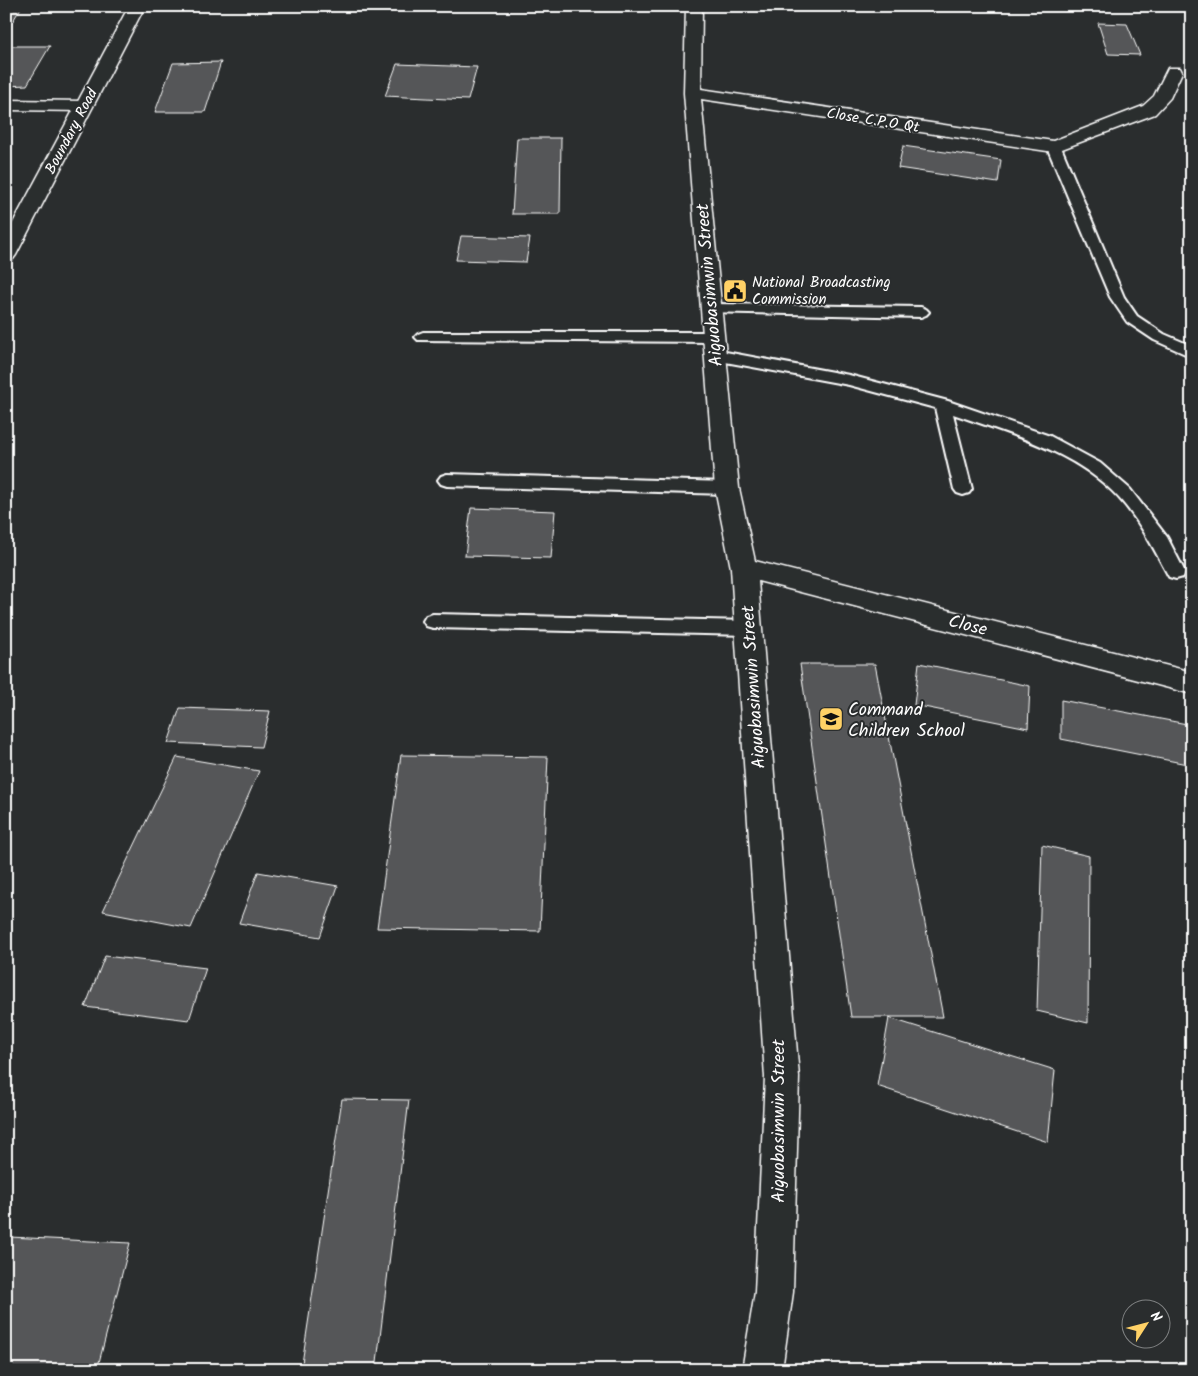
<svg xmlns="http://www.w3.org/2000/svg" width="1198" height="1376" font-family="Kalam,sans-serif">
<style>
.building{fill:#555758;stroke:#fff}
.lines{fill:none;stroke-linecap:round;stroke-linejoin:round}
.service-casing{stroke:#fff;stroke-width:4}
.minor-casing{stroke:#fff;stroke-width:3}
.tertiary-casing{stroke:#fff;stroke-width:3}
.service{fill:#2a2d2e;fill-rule:evenodd}
.minor{fill:#2a2d2e;fill-rule:evenodd}
.tertiary{fill:#2a2d2e;fill-rule:evenodd}
.labels{text-anchor:middle;stroke-width:4;stroke-linejoin:round;paint-order:stroke}
.far-street-label{font-size:15px;fill:#fff;stroke:#2a2d2e}
.far-poi-label{font-size:15px;fill:#fff;stroke:#2a2d2e;text-anchor:start}
.street-label{font-size:18px;fill:#fff;stroke:#2a2d2e}
.poi-label{font-size:18px;fill:#fff;stroke:#2a2d2e;text-anchor:start}
</style>
<rect width="100%" height="100%" fill="#2a2d2e"/>
<filter id="ink" filterUnits="userSpaceOnUse"><feTurbulence type="fractalNoise" baseFrequency=".02" numOctaves="2"/><feDisplacementMap in="SourceGraphic" scale="10" xChannelSelector="R" yChannelSelector="G"/><feConvolveMatrix kernelMatrix="1 2 1 2 8 2 1 2 1" color-interpolation-filters="sRGB"/></filter>
<g filter="url(#ink)">
<!-- building -->
<path class="building" d="M6,6H22L6,32Z
M1098,23L1127,24L1140,55L1108,54Z
M6,46H50L27,85L6,86Z
M221,62L205,112H155L173,63Z
M397,64L477,67L468,100L385,96Z
M517,138H561L560,214H512Z
M903,146L1001,160L998,183L898,168Z
M461,236L530,238L526,262L456,260Z
M471,508L555,511L551,558L465,556Z
M919,663L1030,686L1028,728L914,705Z
M800,664H875L943,1017H851Z
M1061,700L1192,725V765L1061,739Z
M180,708L270,711L261,747L168,743Z
M401,755L548,757L540,931L377,928Z
M177,757L259,771L191,928L103,911Z
M1042,845L1089,856L1088,1023L1037,1011Z
M258,872L338,886L320,937L239,923Z
M105,956L206,968L189,1020L85,1007Z
M889,1018L1055,1070L1048,1142L877,1086Z
M342,1099L409,1100L376,1370H301Z
M9,1237L130,1243L97,1370H6V1247Z"/>
<g class="lines">
<defs>
<path id="service" d="M1054,143L1061,147L1124,297L1137,316L1164,334L1192,346V357L1154,340L1127,322L1110,297L1047,147Z
M711,304L921,307L926,309L929,312L926,315L921,317L706,312L703,309L706,306Z
M423,332H714L719,334L722,337L719,340L714,342L418,340L415,337L418,334Z
M715,350L849,375L948,401L1050,436L1100,463L1130,489L1167,537L1185,572L1183,577L1176,579L1169,577C1154,549 1140,521 1118,497C1075,451 1010,434 953,414L972,489L969,493L963,495L957,493L954,489L935,408L849,385L709,359L707,355L709,351Z
M447,474L727,482L733,484L736,488L733,492L727,494L447,486L441,484L438,480L441,476Z
M433,614L749,621L756,623L759,628L756,633L749,635L433,628L426,626L423,621L426,616Z"/>
<path id="minor" d="M686,6H702L701,89L1053,141L1143,106L1154,96L1168,68H1180L1182,72L1170,98L1155,114L1054,152L701,99L739,488L755,561L1192,672V694L758,581L799,1077L793,1292L782,1370H742L755,1292L765,1077L731,568L715,488L684,93Z
M6,100L84,101L90,102L93,106L90,110L84,111L6,110Z"/>
<path id="tertiary" d="M129,6H145L16,255L13,259L6,261V236Z"/>
</defs>
<!-- service casing -->
<use href="#service" class="service-casing"/>
<!-- minor casing -->
<use href="#minor" class="minor-casing"/>
<!-- tertiary casing -->
<use href="#tertiary" class="tertiary-casing"/>
<!-- service -->
<use href="#service" class="service"/>
<!-- minor -->
<use href="#minor" class="minor"/>
<!-- tertiary -->
<use href="#tertiary" class="tertiary"/>
</g>
</g>
<!-- icons -->
<defs>
<symbol id="civic-square" viewBox="-11 -11 22 22"><rect x="-9" y="-9" width="18" height="18" rx="4" fill="#ffd166" stroke="#2a2d2e"/><path d="M-.6-6.5H3V-4.5H.6V-3L4-1V1h2V6H-6V1h2V-1L-.6-3ZM-1.2 2.5V6h2.4V2.5Z" fill="#111"/></symbol>
<symbol id="school-square" viewBox="-11 -11 22 22"><rect x="-9" y="-9" width="18" height="18" rx="4" fill="#ffd166" stroke="#2a2d2e"/><path d="M0-5L7-2L0 1L-7-2ZM-4 1L0 2.5L4 1V4Q0 6-4 4Z" fill="#111"/></symbol>
</defs>
<g fill-rule="evenodd">
<use href="#civic-square" x="721" y="277" width="28" height="28"/>
<use href="#school-square" x="817" y="705" width="28" height="28"/>
</g>
<g class="labels">
<!-- far-street labels -->
<g class="far-street-label">
<text transform="translate(873 120) rotate(9)" y="5">Close C.P.O Qt</text>
<text transform="translate(71 131) rotate(-62)" y="5">Boundary Road</text>
</g>
<!-- far-poi labels -->
<g class="far-poi-label">
<text x="752" y="287">National Broadcasting<tspan x="752" dy="17">Commission</tspan></text>
</g>
<!-- street labels -->
<g class="street-label">
<text transform="translate(709 285) rotate(-95)" y="6">Aiguobasimwin Street</text>
<text transform="translate(968 625) rotate(14)" y="6">Close</text>
<text transform="translate(753 687) rotate(-94)" y="6">Aiguobasimwin Street</text>
<text transform="translate(778 1121) rotate(-90)" y="6">Aiguobasimwin Street</text>
</g>
<!-- poi labels -->
<g class="poi-label">
<text x="848" y="715">Command<tspan x="848" dy="21">Children School</tspan></text>
</g>
</g>
<!-- margin -->
<rect width="1198" height="1376" fill="none" stroke="#2a2d2e" stroke-width="25"/>
<rect x="12" y="12" width="1173" height="1351" fill="none" stroke="#fff" stroke-width="2" filter="url(#ink)"/>
<!-- north arrow -->
<g transform="translate(1146 1324) rotate(54)"><circle r="24" fill="#2a2d2e" stroke="#7f8182"/>
<path d="M0-4L9 19L0 12L-9 19Z" fill="#ffd166"/>
<text y="-8" font-size="14" font-weight="bold" text-anchor="middle" fill="#ffffff">N</text>
</g>
</svg>
